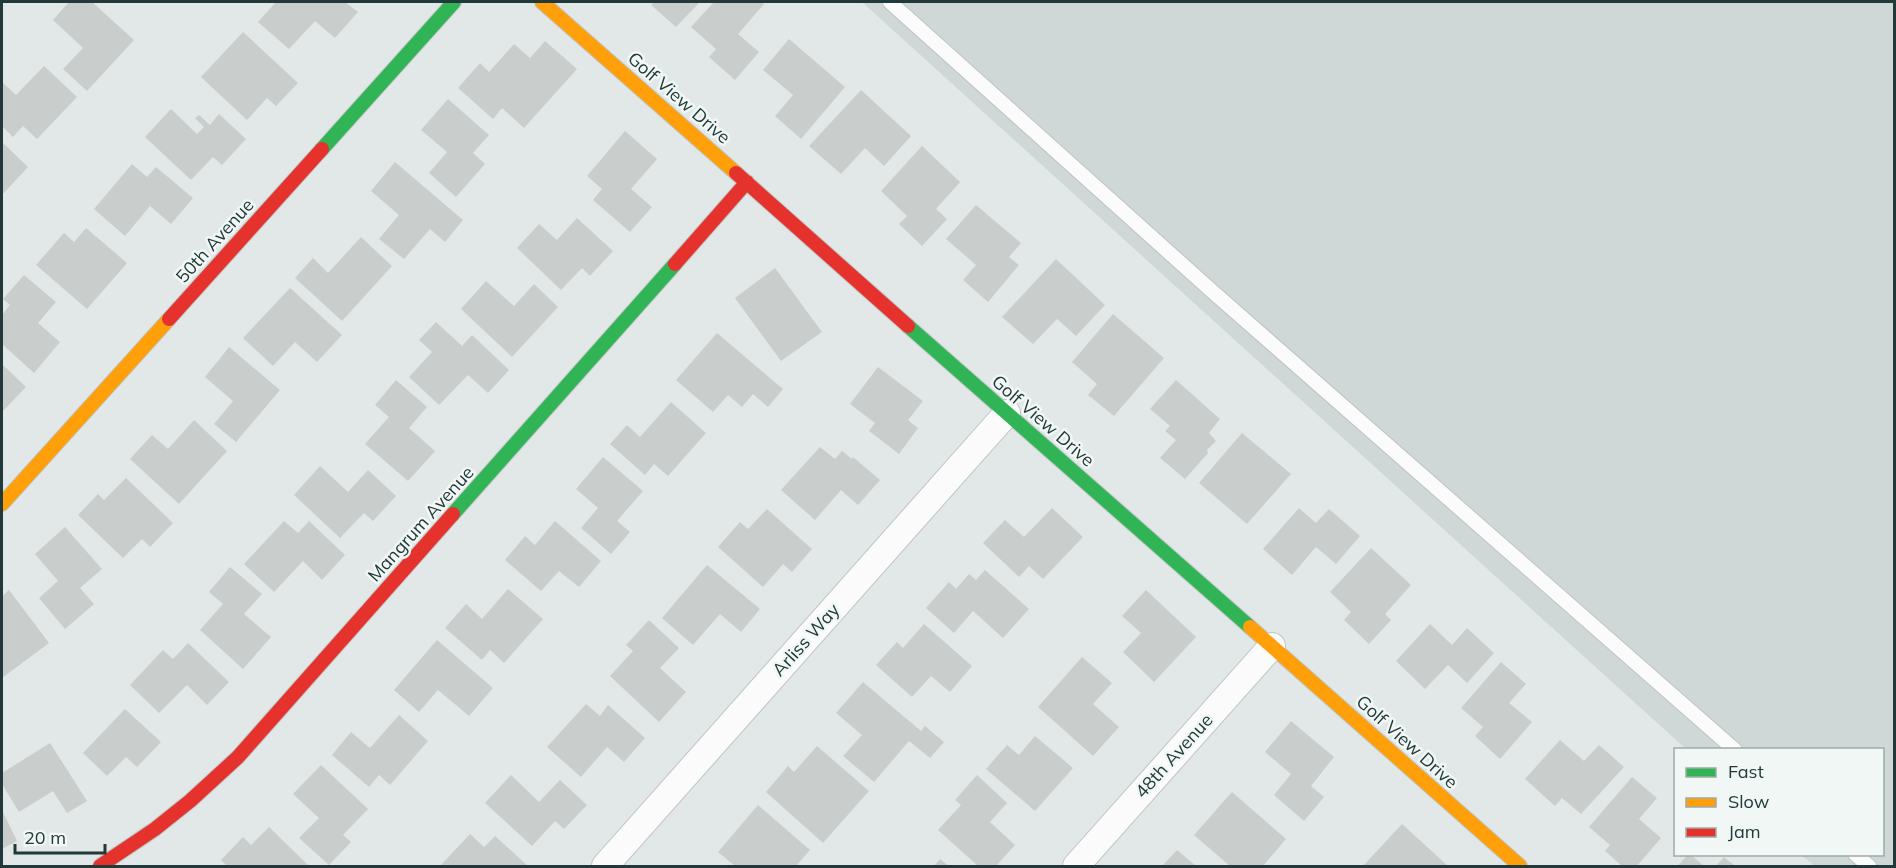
<svg xmlns="http://www.w3.org/2000/svg" width="1896" height="868" font-family="Mulish,sans-serif">
<style>
.built{fill:#d0d8d7}
.building{fill:#c9cecd}
.lines{fill:none;stroke-linecap:round;stroke-linejoin:round}
.lane-casing{stroke:#bfc4c4;stroke-width:16}
.street-casing{stroke:#bfc4c4;stroke-width:28}
.fast-casing{stroke:#bec5c4;stroke-width:16}
.slow-casing{stroke:#bec5c4;stroke-width:16}
.jam-casing{stroke:#bec5c4;stroke-width:16}
.lane{stroke:#fbfbfb;stroke-width:14}
.street{stroke:#fbfbfb;stroke-width:26}
.fast{stroke:#30b455;stroke-width:14}
.slow{stroke:#ff9f0a;stroke-width:14}
.jam{stroke:#e5322d;stroke-width:14}
.labels{text-anchor:middle;stroke-width:5;stroke-linejoin:round;paint-order:stroke}
.street-label{font-size:18px;fill:#213938;stroke:#f0f7f5}
</style>
<rect width="100%" height="100%" fill="#e2e7e7"/>
<!-- built -->
<path class="built" d="M862,2H1894V866H1815L1801,855L1882,854V750L1686,749Z"/>
<!-- building -->
<path class="building" d="M69,2H92L134,40L87,91L63,69L83,48L53,20Z
M276,2H345L358,12L335,38L315,21L289,49L258,22Z
M655,2H700L676,27L651,5Z
M714,2H762L764,4L738,34L759,52L735,80L709,57L716,49L691,27Z
M243,32L298,83L276,106L267,98L247,120L201,77Z
M789,39L845,87L801,139L775,116L793,95L763,70Z
M545,41L577,69L524,128L502,108L493,119L458,88L480,63L489,72L514,44L530,58Z
M44,66L77,97L37,139L23,126L13,137L2,126V82L16,95Z
M861,90L911,136L884,166L865,148L841,174L809,146Z
M448,99L489,135L473,153L485,164L456,197L429,173L447,152L421,130Z
M171,109L197,134L204,127L195,118L199,115L210,125L219,114L246,139L222,165L213,157L191,180L145,137Z
M625,131L657,159L631,189L652,207L630,232L593,200L602,189L587,176Z
M2,142L28,167L2,195Z
M922,146L960,182L936,209L947,219L922,246L899,224L907,216L881,191Z
M395,162L463,220L445,242L430,229L404,259L379,239L399,215L371,191Z
M132,164L147,177L156,167L193,198L171,224L150,206L125,236L94,209Z
M976,205L1021,243L1009,257L1019,265L988,302L963,280L976,265L946,239Z
M577,218L613,251L590,276L582,268L561,290L517,248L539,224L557,240Z
M86,228L127,263L87,309L36,265L64,233L74,242Z
M361,237L392,266L342,321L295,278L313,258L328,273Z
M1056,259L1105,305L1076,336L1057,319L1033,344L1002,317Z
M775,268L822,332L781,361L735,298Z
M24,275L56,302L38,323L60,342L34,373L2,344V315L10,305L3,299Z
M486,281L514,306L534,284L558,307L512,357L461,309Z
M290,288L342,335L317,362L295,342L273,366L243,338Z
M1113,314L1164,358L1114,416L1088,395L1097,384L1072,362Z
M436,322L462,346L472,335L509,370L488,393L468,375L439,405L409,377L432,352L419,340Z
M717,333L783,389L768,407L753,394L742,407L728,395L713,412L676,380Z
M229,347L280,390L236,442L214,424L233,401L205,377Z
M2,364L26,387L3,411L2,409Z
M878,367L923,401L908,420L918,428L899,454L869,431L875,423L850,404Z
M396,380L427,407L409,428L435,451L408,481L365,444L389,417L375,405Z
M1176,380L1220,419L1209,433L1216,441L1207,450L1208,453L1185,479L1160,458L1176,440L1165,431L1170,426L1150,409Z
M671,402L706,433L668,476L654,464L645,475L610,444L627,425L640,437Z
M194,420L227,451L179,504L130,459L152,435L168,449Z
M1242,433L1291,474L1247,524L1199,483Z
M820,447L835,459L842,451L852,459L853,457L880,480L858,505L841,490L815,520L781,490Z
M603,457L643,491L617,521L630,532L611,554L581,528L598,508L576,489Z
M320,466L348,492L368,470L396,496L373,521L364,513L340,538L294,495Z
M126,478L173,523L150,547L142,539L123,558L78,515L98,494L104,500Z
M1052,508L1083,537L1043,579L1029,566L1019,577L983,543L1005,520L1024,537Z
M1299,508L1316,523L1329,509L1360,536L1336,564L1316,547L1292,575L1263,549Z
M767,509L812,549L792,572L783,564L763,587L718,547L740,522L748,529Z
M284,521L298,533L309,521L345,555L322,580L303,561L274,592L244,564Z
M555,521L601,561L579,587L559,571L541,591L505,560L525,536L535,545Z
M65,527L102,569L80,588L94,604L65,629L39,598L58,581L35,554Z
M1371,548L1411,585L1385,614L1391,620L1369,644L1344,620L1351,612L1330,592Z
M707,565L760,609L741,632L720,614L693,645L662,618Z
M230,567L262,594L244,614L271,637L243,669L200,630L223,604L209,592Z
M985,570L1029,609L1003,638L973,611L954,633L926,608L949,582L956,589L969,574L976,580Z
M508,589L543,619L504,663L490,650L482,660L445,628L466,604L482,619Z
M9,590L49,643L2,678V596Z
M1146,590L1196,637L1154,682L1123,652L1141,633L1122,616Z
M649,620L679,648L660,668L686,692L659,722L610,676L633,651L626,645Z
M924,624L972,666L950,692L931,676L912,697L876,665L897,642L903,648Z
M1430,624L1452,645L1467,628L1494,653L1467,683L1448,665L1425,689L1396,661Z
M437,640L493,688L469,716L438,690L419,712L394,690Z
M188,643L229,682L207,705L187,685L159,713L130,685L163,650L173,659Z
M1082,657L1112,683L1093,704L1119,727L1093,756L1038,707Z
M1501,662L1526,684L1509,703L1532,722L1500,759L1475,736L1483,727L1461,708Z
M863,682L921,731L925,726L944,742L930,758L909,741L874,782L843,756L862,735L836,713Z
M586,704L600,716L608,705L645,738L624,762L607,747L581,777L547,747Z
M125,709L161,742L137,767L126,757L107,776L83,753Z
M399,715L428,741L390,785L379,775L369,787L332,755L351,732L370,748Z
M1291,721L1334,757L1311,786L1324,797L1304,821L1274,795L1291,774L1265,752Z
M1035,736L1073,768L1035,811L986,769L1007,745L1019,755Z
M1560,740L1584,761L1599,745L1624,767L1581,814L1562,798L1555,806L1525,779Z
M50,743L87,801L67,813L53,791L19,812L2,784V773Z
M817,746L869,791L823,843L766,792L788,766L794,772Z
M321,765L368,809L343,835L351,842L329,865L299,838L319,818L293,794Z
M511,775L539,802L560,780L587,805L564,829L555,821L532,846L485,803Z
M977,775L1007,803L990,822L1015,845L996,866H978L938,830L961,805L955,800Z
M1632,777L1657,798L1639,819L1661,838L1637,866H1622L1605,851L1610,845L1589,827Z
M1232,792L1286,839L1263,866H1230L1194,835Z
M758,805L810,850L796,866H735L718,852Z
M2,810L17,841L2,849Z
M1402,824L1448,866H1363Z
M269,827L309,866H227L221,860L243,837L251,845Z
M470,834L484,847L495,836L528,866H440Z
M1177,850L1196,866H1162Z
M1688,854H1690L1704,866H1678Z
M1724,857L1735,866H1716Z
M940,859L949,866H934Z"/>
<g class="lines">
<defs>
<path id="lane" d="M890,2L1213,292L1735,750
M1855,854L1869,866"/>
<path id="street" d="M605,866L1007,413
M1076,866L1272,646"/>
<path id="fast" d="M322,149L454,2
M908,326L1250,627
M453,514L675,264"/>
<path id="slow" d="M542,2L736,173
M2,504L169,319
M1250,627L1520,866"/>
<path id="jam" d="M736,173L908,326
M675,264L747,182
M169,319L322,149
M100,866L155,829L190,801L238,757L453,514"/>
</defs>
<!-- lane casing -->
<use href="#lane" class="lane-casing"/>
<!-- street casing -->
<use href="#street" class="street-casing"/>
<!-- fast casing -->
<use href="#fast" class="fast-casing"/>
<!-- slow casing -->
<use href="#slow" class="slow-casing"/>
<!-- jam casing -->
<use href="#jam" class="jam-casing"/>
<!-- lane -->
<use href="#lane" class="lane"/>
<!-- street -->
<use href="#street" class="street"/>
<!-- fast -->
<use href="#fast" class="fast"/>
<!-- slow -->
<use href="#slow" class="slow"/>
<!-- jam -->
<use href="#jam" class="jam"/>
</g>
<g class="labels">
<!-- street labels -->
<g class="street-label">
<text transform="translate(679 98) rotate(41)" y="6">Golf View Drive</text>
<text transform="translate(215 241) rotate(-48)" y="6">50th Avenue</text>
<text transform="translate(1043 421) rotate(41)" y="6">Golf View Drive</text>
<text transform="translate(421 524) rotate(-48)" y="6">Mangrum Avenue</text>
<text transform="translate(806 640) rotate(-48)" y="6">Arliss Way</text>
<text transform="translate(1407 742) rotate(42)" y="6">Golf View Drive</text>
<text transform="translate(1174 756) rotate(-48)" y="6">48th Avenue</text>
</g>
</g>
<!-- border -->
<rect width="1896" height="868" fill="none" stroke="#213938" stroke-width="6"/>
<!-- legend -->
<rect x="1674" y="748" width="210" height="108" fill="#f0f7f5" stroke="#9daba9" stroke-width="1.5"/>
<rect x="1686" y="768" width="30" height="9" fill="#30b455" stroke="#9daba9" stroke-width="1.5"/>
<text x="1728" y="778" font-size="18" fill="#213938">Fast</text>
<rect x="1686" y="798" width="30" height="9" fill="#ff9f0a" stroke="#9daba9" stroke-width="1.5"/>
<text x="1728" y="808" font-size="18" fill="#213938">Slow</text>
<rect x="1686" y="828" width="30" height="9" fill="#e5322d" stroke="#9daba9" stroke-width="1.5"/>
<text x="1728" y="838" font-size="18" fill="#213938">Jam</text>
<!-- scale -->
<path d="M15 844v9h90v-9" fill="none" stroke="#213938" stroke-width="3"/>
<text x="24" y="844" font-size="18" fill="#213938" stroke="#f0f7f5" stroke-width="4.5" paint-order="stroke">20 m</text>
</svg>
